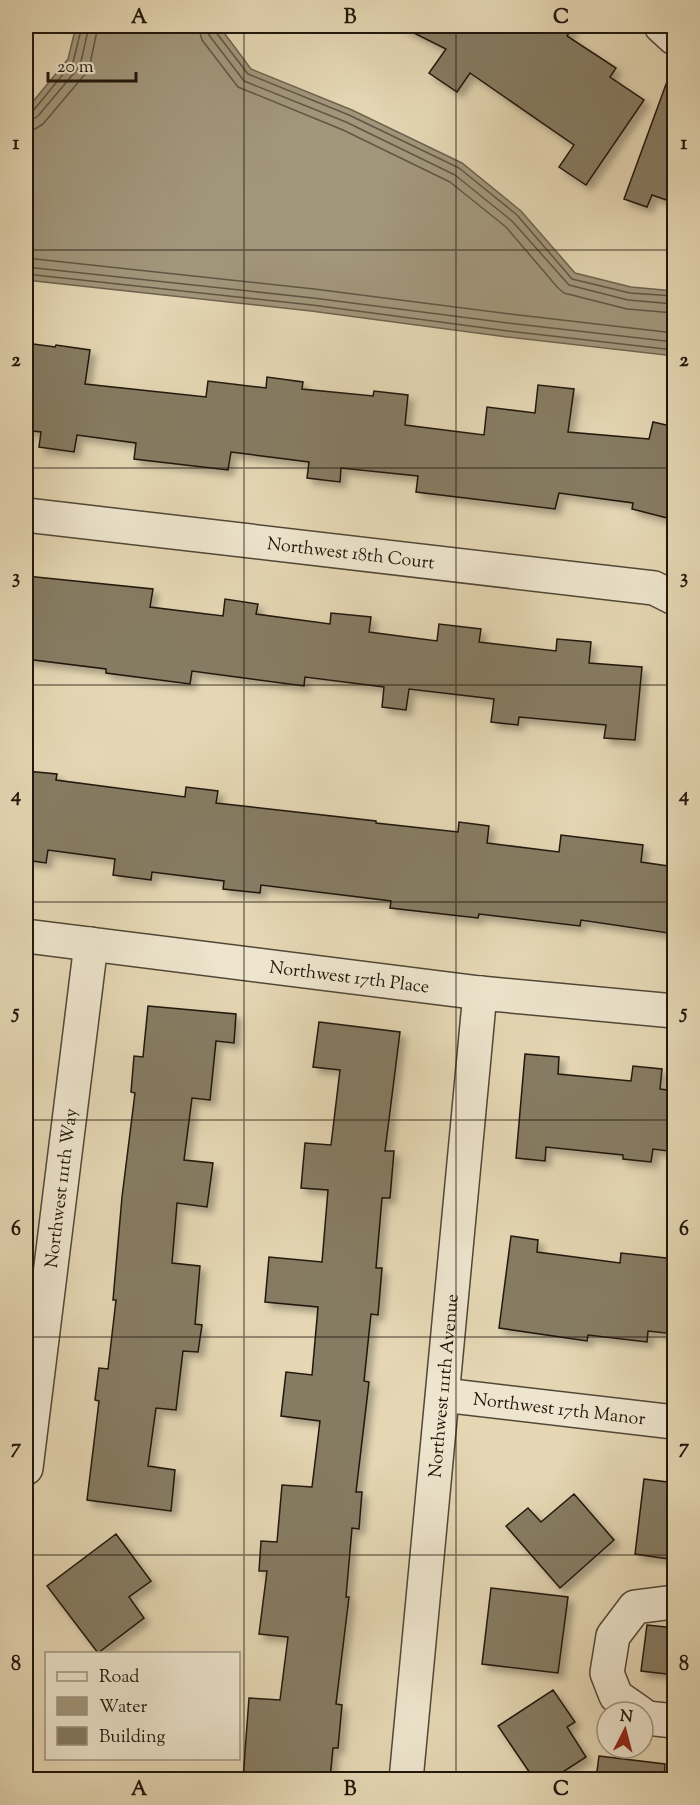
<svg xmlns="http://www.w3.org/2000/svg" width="700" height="1805" font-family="'Sorts Mill Goudy',serif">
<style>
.water{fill:#a2967b;stroke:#6e634f;stroke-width:1.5}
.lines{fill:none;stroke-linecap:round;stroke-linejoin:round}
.shore{stroke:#615644;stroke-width:1.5}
.building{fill:#867b63;stroke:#20170c;stroke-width:1.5;filter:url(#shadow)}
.minor-casing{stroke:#514736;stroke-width:36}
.minor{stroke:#eee5ce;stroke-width:33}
.grid{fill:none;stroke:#20170c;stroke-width:1.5;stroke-opacity:0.55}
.labels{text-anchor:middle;stroke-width:6;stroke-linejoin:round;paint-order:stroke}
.street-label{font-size:18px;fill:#20170c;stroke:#eee5ce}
.neatline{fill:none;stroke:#20170c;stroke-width:2}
.grid-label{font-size:20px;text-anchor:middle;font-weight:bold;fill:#20170c}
</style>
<defs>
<filter id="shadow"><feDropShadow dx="5.5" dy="5.5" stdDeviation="3" flood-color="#0004"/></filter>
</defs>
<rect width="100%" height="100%" fill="#e5d7b4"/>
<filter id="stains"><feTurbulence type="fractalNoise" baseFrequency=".00333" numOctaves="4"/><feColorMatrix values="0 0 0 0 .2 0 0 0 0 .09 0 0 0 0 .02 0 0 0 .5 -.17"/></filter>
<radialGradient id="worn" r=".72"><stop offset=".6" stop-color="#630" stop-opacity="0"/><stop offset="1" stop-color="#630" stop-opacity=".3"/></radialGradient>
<!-- water -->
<path class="water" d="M76,26H219L251,69L352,110L462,163L521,211L575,273L631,287L674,291V356L507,337L311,311L26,280V110L68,59Z"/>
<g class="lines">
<!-- shore -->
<path class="shore" d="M198,26L202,40L238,87L343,130L450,182L506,227L558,288L564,293L627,309L674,313
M207,26L209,35L244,81L346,122L455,175L512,221L569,285L628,300L674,304
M214,26L215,31L248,74L349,115L459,168L517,215L572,279L630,293L674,296
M26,113L33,111L73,62L82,26
M26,121L32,120L38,116L80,66L89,26
M26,130L35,129L43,124L86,73L90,64L98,26
M26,258L314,289L510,314L674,333
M26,267L313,298L508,323L674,342
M26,274L312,305L508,331L674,350"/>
</g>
<!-- building -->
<path class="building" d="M400,26H574L567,36L616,68L610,77L644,100L586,185L559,167L574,145L470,73L457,92L429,73L446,49Z
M672,68L675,69V203L652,195L647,207L624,199Z
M26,343L55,347L56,345L90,350L85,384L206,397L208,381L266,388L267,377L303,382L302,389L373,396L374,391L408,395L405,425L484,435L487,407L535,413L538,385L574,389L568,432L649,439L653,422L675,427V520L632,509L633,503L559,493L555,509L416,492L418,476L341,468L340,482L307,478L309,462L231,452L228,470L134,459L136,443L77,435L74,452L39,447L41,432L26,430Z
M26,576L153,589L150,607L223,616L225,599L258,604L256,614L330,624L331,613L371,617L369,632L437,641L439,624L481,629L479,642L556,651L557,639L591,642L589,663L642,667L635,740L604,738L606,725L519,717L518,725L491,722L494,699L409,689L406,710L382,707L384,687L305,677L304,686L192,671L190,684L106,673V669L26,659Z
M26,771L57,774L56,780L185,797L186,787L218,791L216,803L376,821V823L458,832L459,822L489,826L487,843L559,852L561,835L643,845L641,862L675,867V934L581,920L580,926L479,914L478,918L425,912L390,908L391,901L261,885L260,893L223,889L224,881L152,872L151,880L113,875L115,859L48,850L46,863L26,860Z
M148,1006L236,1014L234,1043L216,1041L210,1100L192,1098L184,1160L213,1163L207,1207L177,1203L172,1263L200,1266L195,1324L202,1325L198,1352L183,1351L176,1410L156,1408L148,1466L175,1470L171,1511L87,1500L99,1401L95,1400L99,1368L108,1369L116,1300H113L122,1197L135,1093L131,1092L134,1056L143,1057Z
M319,1022L400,1032L385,1151H394L390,1198H382L376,1268H382L378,1315L371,1314L364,1381L369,1382L356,1492H362L359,1529L352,1528L346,1597H349L336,1704L342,1705L338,1748H333L330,1779H243L249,1698L280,1700L288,1637L259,1634L267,1571H259L261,1541L277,1542L282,1485L312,1487L320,1421L281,1416L286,1372L312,1375L318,1307L265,1302L269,1257L322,1262L328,1190L301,1188L305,1143L331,1145L340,1070L313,1067Z
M525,1054L559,1057L558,1074L631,1081L633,1066L662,1069L660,1089L675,1091V1139H669L668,1151L653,1149L651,1162L623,1159V1155L546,1147L545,1161L516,1158Z
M511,1236L538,1240L537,1252L620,1263L621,1253L675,1259V1334L648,1331L647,1342L588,1335L587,1341L499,1328Z
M644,1479L675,1483V1560L635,1554Z
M574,1494L614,1540L560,1588L506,1526L528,1508L541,1522Z
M116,1534L151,1581L129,1597L144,1618L98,1653L47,1586Z
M491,1588L568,1597L558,1673L482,1664Z
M647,1625L675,1628V1675L641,1671Z
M553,1690L575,1722L567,1727L586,1757L552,1779H534L498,1726Z
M599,1756L665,1764L664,1779H596Z"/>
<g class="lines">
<defs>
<g id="minor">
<path d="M661,26L674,38"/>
<path id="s1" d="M26,515L654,588L674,598"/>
<path id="s2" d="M26,936L480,993L674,1011"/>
<path id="s3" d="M443,1395L674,1422"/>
<path id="s4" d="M26,1468L91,944"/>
<path d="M639,1712L616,1696L607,1673L613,1636L635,1607L674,1602"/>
<path d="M643,1715L647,1718L674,1721"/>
<path id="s5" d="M406,1780L480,993"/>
</g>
</defs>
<!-- minor casing -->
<use href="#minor" class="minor-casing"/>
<!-- minor -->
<use href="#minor" class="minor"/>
</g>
<!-- grid -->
<path class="grid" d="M244,26V1780M456,26V1780M26,250H674M26,468H674M26,685H674M26,902H674M26,1120H674M26,1337H674M26,1555H674"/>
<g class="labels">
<!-- street labels -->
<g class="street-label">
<text dy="6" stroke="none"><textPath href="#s1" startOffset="327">Northwest 18th Court</textPath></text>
<text dy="6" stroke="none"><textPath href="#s2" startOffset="326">Northwest 17th Place</textPath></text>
<text dy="6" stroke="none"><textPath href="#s4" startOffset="282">Northwest 111th Way</textPath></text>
<text dy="6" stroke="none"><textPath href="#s5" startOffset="396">Northwest 111th Avenue</textPath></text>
<text dy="6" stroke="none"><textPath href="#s3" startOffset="117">Northwest 17th Manor</textPath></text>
</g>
</g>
<!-- margin -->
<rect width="700" height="1805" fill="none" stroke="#e5d7b4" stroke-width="66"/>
<!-- legend -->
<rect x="45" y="1652" width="195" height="108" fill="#eee5ce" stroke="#9c9380" stroke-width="1.5"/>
<rect x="57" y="1672" width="30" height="9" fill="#eee5ce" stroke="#9c9380" stroke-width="1.5"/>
<text x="99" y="1682" font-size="18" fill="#20170c">Road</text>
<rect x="57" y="1697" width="30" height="18" fill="#a2967b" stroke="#9c9380" stroke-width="1.5"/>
<text x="99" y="1712" font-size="18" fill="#20170c">Water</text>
<rect x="57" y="1727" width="30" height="18" fill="#867b63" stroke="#9c9380" stroke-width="1.5"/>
<text x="99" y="1742" font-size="18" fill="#20170c">Building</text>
<!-- north arrow -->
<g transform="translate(625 1730) rotate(6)"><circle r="28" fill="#eee5ce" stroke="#9c9380" stroke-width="1.5"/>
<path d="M0-4.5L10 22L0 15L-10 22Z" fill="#8f2418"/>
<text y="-9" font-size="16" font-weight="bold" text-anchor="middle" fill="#20170c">N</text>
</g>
<!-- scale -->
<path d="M48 72v9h88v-9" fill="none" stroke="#20170c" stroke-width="3"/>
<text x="57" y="72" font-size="18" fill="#20170c" stroke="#eee5ce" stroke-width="4.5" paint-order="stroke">20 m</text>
<rect x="33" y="33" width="634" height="1739" class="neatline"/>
<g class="grid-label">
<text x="139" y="23">A</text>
<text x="350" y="23">B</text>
<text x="561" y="23">C</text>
<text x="16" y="149">1</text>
<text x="684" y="149">1</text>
<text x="16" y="366">2</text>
<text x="684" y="366">2</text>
<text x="16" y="583">3</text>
<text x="684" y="583">3</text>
<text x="16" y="801">4</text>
<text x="684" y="801">4</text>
<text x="16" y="1018">5</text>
<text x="684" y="1018">5</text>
<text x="16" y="1235">6</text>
<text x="684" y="1235">6</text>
<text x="16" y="1453">7</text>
<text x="684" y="1453">7</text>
<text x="16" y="1670">8</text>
<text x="684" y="1670">8</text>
<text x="139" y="1795">A</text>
<text x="350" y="1795">B</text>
<text x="561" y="1795">C</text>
</g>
<rect width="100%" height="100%" filter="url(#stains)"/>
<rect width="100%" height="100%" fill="url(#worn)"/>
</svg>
